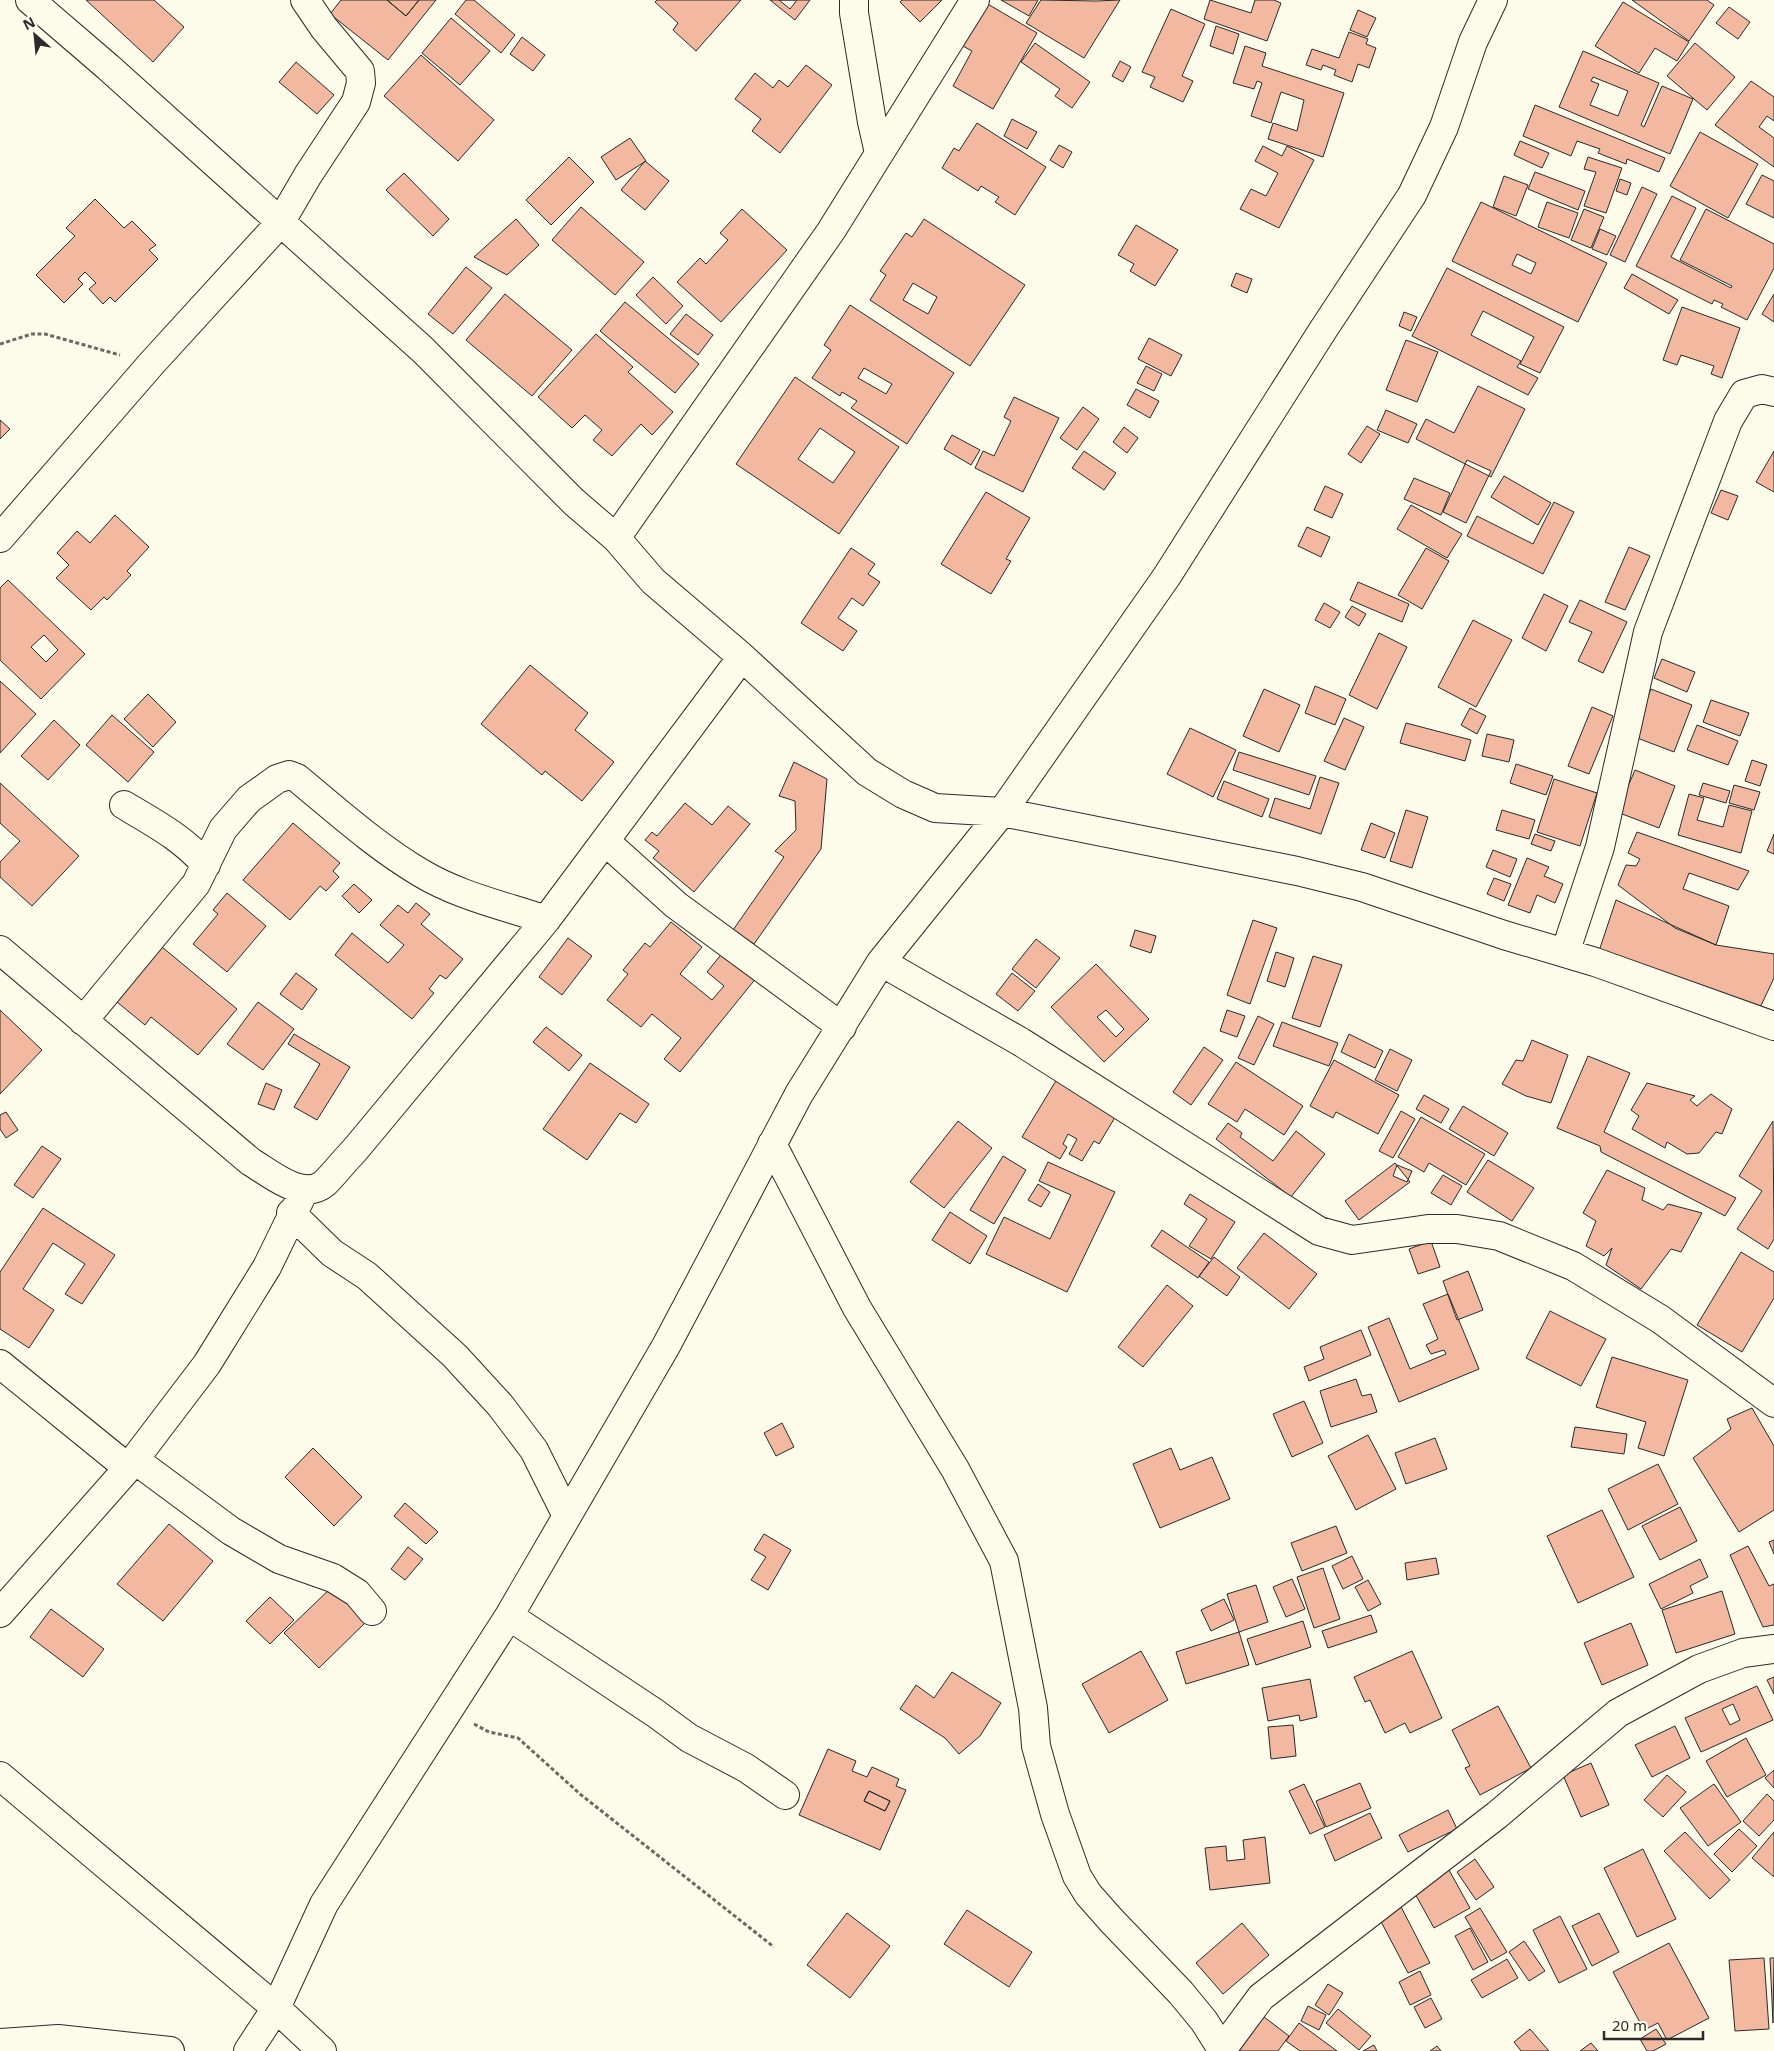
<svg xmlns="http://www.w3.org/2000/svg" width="1774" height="2051" font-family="'Noto Sans',sans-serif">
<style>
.building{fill:#f2b8a0;stroke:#2b2b2b;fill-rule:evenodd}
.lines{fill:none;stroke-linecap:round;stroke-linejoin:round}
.minor-casing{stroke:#2b2b2b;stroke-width:30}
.path{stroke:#6a6964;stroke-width:3;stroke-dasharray:4 2.5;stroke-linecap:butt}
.minor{stroke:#fdfbea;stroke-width:28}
</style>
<rect width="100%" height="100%" fill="#fdfbea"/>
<!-- building -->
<path class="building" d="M86,0H154L184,27L153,62Z
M341,0H387L406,16L419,0H436L388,60L330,14Z
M387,0H419L406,16Z
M466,0H474L515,35L501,53L455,14Z
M657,0H741L696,51L673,30L678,23L655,2Z
M770,0H810L795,20Z
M779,0H797L790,9Z
M902,0H942L920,22L900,2Z
M1001,0H1038L1029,16Z
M1041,0L1096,1L1120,0L1084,58L1026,23Z
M1210,0L1251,13L1255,0H1274L1281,3L1267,41L1204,19Z
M1632,0H1707L1714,5L1689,41Z
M1623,2L1689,42L1677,61L1655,48L1639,73L1595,46Z
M986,3L1037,33L993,109L953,86L972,51L961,45Z
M1729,7L1750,22L1738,39L1716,23Z
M1171,9L1205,24L1182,76L1193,81L1183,102L1150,87L1155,77L1142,72Z
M1358,10L1376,18L1367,37L1350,30Z
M451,18L490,51L460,85L422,53Z
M1216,26L1239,34L1233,54L1210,46Z
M1349,32L1368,39L1366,44L1376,48L1369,68L1358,64L1352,82L1334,75L1336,70L1323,65L1321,70L1306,65L1312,49L1339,58Z
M522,37L545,55L533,71L510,54Z
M1035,43L1090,82L1072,108L1055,96L1060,89L1021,62Z
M1695,43L1735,77L1707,110L1667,76Z
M1245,46L1266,53L1262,66L1344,93L1323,157L1268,139L1273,123L1297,131L1304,100L1281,92L1271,123L1251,116L1262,83L1257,81L1254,89L1233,83Z
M1583,51L1659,83L1641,125L1644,127L1662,86L1693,99L1670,154L1559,107ZM1593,77L1628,91L1618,116L1590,105L1599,84L1591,81Z
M421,55L494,120L458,161L384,96Z
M1120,61L1131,67L1123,82L1112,76Z
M296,62L334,95L317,114L279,82Z
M806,65L832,85L780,153L752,131L761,119L735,99L755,73L773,88L779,80L788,87Z
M1751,81L1774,97V121L1767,116L1759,127L1774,138V167L1715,125Z
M1535,105L1665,158L1659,172L1627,159L1626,164L1598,153L1600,149L1577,141L1571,156L1523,136Z
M1012,119L1037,132L1027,149L1004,136Z
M977,123L1046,167L1015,215L995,202L999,197L981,186L978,191L942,168L954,148L959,151Z
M1700,132L1758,164L1728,218L1670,186Z
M630,138L646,161L616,180L601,157Z
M1520,141L1549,153L1542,168L1514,155Z
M1059,145L1072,152L1063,168L1050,160Z
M1263,146L1282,156L1287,146L1314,160L1279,228L1240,209L1251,189L1266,196L1278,173L1255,161Z
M569,157L594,182L551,225L526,200Z
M1588,157L1622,168L1606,213L1584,206L1596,172L1584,169Z
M645,161L669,181L645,210L621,190Z
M1535,172L1585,191L1578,210L1528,189Z
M404,173L449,219L433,236L386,190Z
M1762,175L1774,181V218L1746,204Z
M1504,176L1528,185L1516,216L1493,207Z
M1620,179L1631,183L1627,195L1616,191Z
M1642,187L1657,194L1625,262L1610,255Z
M1672,196L1696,208L1671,257L1731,288L1732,286L1680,260L1706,209L1774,244V268L1747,320L1721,307L1723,304L1714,300L1712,304L1636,266Z
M95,199L124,228L132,221L156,245L149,250L158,259L115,302L110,297L103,304L89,289L96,283L85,272L78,279L83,284L64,303L36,275L75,236L66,228Z
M1481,202L1607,263L1578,322L1452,261ZM1517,254L1536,263L1531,274L1512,265Z
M1547,202L1578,213L1569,238L1538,227Z
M581,207L644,262L615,295L552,240Z
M742,209L787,250L721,322L677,282L700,258L706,264L728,240L720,233Z
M1584,209L1604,217L1591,248L1571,240Z
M516,219L539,245L507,275L474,257Z
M924,219L1025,285L970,366L870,300L886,275L880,271L906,233L912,237ZM913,283L937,297L928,314L903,300Z
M1136,225L1178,250L1155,286L1130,271L1134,264L1118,255Z
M1600,229L1616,236L1607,255L1592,249Z
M466,267L492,288L453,334L428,314Z
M1447,268L1564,327L1540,373L1520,364L1534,337L1483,311L1471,335L1521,361L1517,367L1538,378L1528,395L1412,336Z
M1236,273L1252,279L1247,293L1231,286Z
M1632,274L1678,300L1669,314L1624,288Z
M653,277L683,306L666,324L636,295Z
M505,294L572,350L532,396L466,340Z
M1774,294V322L1762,314Z
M625,302L699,364L675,393L600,331Z
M850,305L954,373L907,444L851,408L857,401L842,392L840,396L812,378L831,350L824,345ZM864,368L892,384L886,394L858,378Z
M1682,307L1740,328L1722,378L1711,374L1714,366L1681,355L1677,365L1663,360Z
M1404,312L1417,317L1411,331L1399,326Z
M686,314L713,335L698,355L670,334Z
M596,334L633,367L628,372L673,412L652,435L641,424L612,456L593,440L602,430L585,415L572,428L538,397Z
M1149,338L1182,355L1171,376L1138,359Z
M1406,340L1438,352L1417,402L1386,390Z
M1146,366L1162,374L1154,391L1137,383Z
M795,377L899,447L839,534L736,464ZM820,428L855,452L833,483L798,459Z
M1478,386L1525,409L1491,477L1416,439L1426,419L1454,433Z
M1136,389L1159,401L1150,418L1127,405Z
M1014,397L1059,418L1023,492L975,468L983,451L994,456L1011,421L1004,417Z
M1083,407L1099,419L1077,450L1060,438Z
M1386,410L1417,424L1408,443L1377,430Z
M0,420L10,429L0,439Z
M1367,426L1380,434L1361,463L1348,454Z
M1124,427L1138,438L1127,453L1113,442Z
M952,435L980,450L971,465L944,449Z
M1084,451L1116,473L1104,490L1072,468Z
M1774,451V492L1756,482Z
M1467,460L1491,471L1466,523L1443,512Z
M1504,476L1551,503L1538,525L1491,497Z
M1414,478L1450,493L1441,515L1404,499Z
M1325,486L1343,494L1332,518L1314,510Z
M1721,490L1738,496L1728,520L1711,513Z
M986,492L1030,518L1006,559L1011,561L991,594L941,564Z
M1554,502L1574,512L1543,574L1467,536L1477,516L1533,544Z
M1411,505L1462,534L1447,558L1397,529Z
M115,515L149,547L127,571L131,575L107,600L104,597L91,610L56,578L69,565L57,553L77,531L90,543Z
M1307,527L1330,537L1321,557L1298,546Z
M1629,547L1650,556L1625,610L1605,602Z
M851,548L875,564L868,574L880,582L863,606L852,598L838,618L857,631L843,651L801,623Z
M1426,548L1449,561L1422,609L1398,595Z
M8,580L85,654L41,699L0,660V588ZM44,635L58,650L46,662L31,647Z
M1358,582L1409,604L1402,622L1350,600Z
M1544,594L1568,606L1546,651L1522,638Z
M1580,600L1627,622L1603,673L1578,661L1592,632L1569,622Z
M1324,603L1340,612L1330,628L1315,620Z
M1352,606L1366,614L1359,626L1345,617Z
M1473,620L1512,640L1476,707L1438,687Z
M1379,633L1407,647L1377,709L1349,695Z
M1662,659L1695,672L1687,692L1654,678Z
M530,665L588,713L575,730L614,762L582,801L545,771L542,775L481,724Z
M0,681L36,714L0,753Z
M1315,686L1346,699L1335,725L1305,713Z
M1264,689L1300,705L1279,752L1243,736Z
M1651,689L1692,705L1674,752L1632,736Z
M148,694L176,722L153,747L124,719Z
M1711,700L1749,713L1740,736L1703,722Z
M1592,707L1613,716L1589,774L1568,766Z
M1470,708L1486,716L1477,734L1461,725Z
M112,715L154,752L128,782L86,745Z
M1344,718L1364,727L1345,770L1324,761Z
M54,720L80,745L48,780L21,756Z
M1406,723L1471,740L1465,761L1400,743Z
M1697,725L1738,741L1728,765L1687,750Z
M1190,728L1236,750L1213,797L1167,774Z
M1487,734L1514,740L1509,762L1482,756Z
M1239,752L1316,776L1309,795L1233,770Z
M1752,760L1767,765L1760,786L1745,781Z
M794,762L827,779L821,849L754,944L733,930L784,857L775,851L796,830L795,801L779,796Z
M1516,764L1553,776L1546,795L1510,783Z
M1635,770L1675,786L1659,828L1617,812Z
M1320,777L1339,783L1321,834L1269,817L1275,798L1310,809Z
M1554,779L1597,793L1580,846L1537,832Z
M1224,781L1269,799L1262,817L1217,799Z
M0,783L79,856L32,906L0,877V862L20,841L0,823Z
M1703,783L1730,791L1726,803L1699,795Z
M1734,785L1760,792L1754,810L1729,803Z
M1689,794L1704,798L1697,820L1723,827L1729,805L1752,811L1741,853L1678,835Z
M685,803L712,825L728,806L750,824L694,892L653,858L659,851L645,840L652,832L657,836Z
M1406,810L1428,817L1412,868L1390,861Z
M1502,810L1535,820L1529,839L1496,830Z
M293,823L340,863L333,871L339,877L326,891L320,886L290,920L243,880Z
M1371,823L1395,833L1385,858L1361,850Z
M1637,832L1749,871L1738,890L1689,873L1683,889L1729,906L1716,945L1675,928L1618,885L1626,865L1636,866L1640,859L1628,853Z
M1535,834L1555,841L1551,851L1531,844Z
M1774,834V854L1767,851Z
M1493,850L1517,859L1510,877L1486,867Z
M1527,858L1549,867L1544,876L1563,884L1555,903L1537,895L1530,913L1508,905Z
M1494,878L1511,884L1504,901L1487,894Z
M354,884L372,900L359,913L342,896Z
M227,893L266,926L227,972L193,944L218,914L213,910Z
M1616,900L1716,945L1774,954V978L1758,1012L1598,954Z
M416,903L430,914L421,924L463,959L446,979L440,975L429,989L434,993L412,1019L335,955L352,933L388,963L404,945L380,925L398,905L408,913Z
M1253,920L1277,928L1250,1004L1227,995Z
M671,922L702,947L680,974L712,1000L724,986L707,972L724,951L757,977L680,1072L664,1059L681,1038L652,1014L641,1027L607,1000L628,974L623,970L645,943L650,947Z
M1135,930L1156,936L1151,953L1130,946Z
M568,938L592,956L562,995L539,977Z
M1036,939L1060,958L1036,988L1012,969Z
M162,947L237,1009L198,1055L151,1017L145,1025L117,1002Z
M1276,952L1294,958L1285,987L1267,981Z
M1313,956L1342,965L1320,1027L1292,1018Z
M1096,964L1149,1019L1104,1062L1051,1007ZM1106,1010L1124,1029L1116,1037L1097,1017Z
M296,973L317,989L302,1010L280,994Z
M1012,973L1035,991L1018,1011L996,994Z
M258,1002L294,1029L263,1070L227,1044Z
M0,1010L42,1050L0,1094Z
M1227,1010L1245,1016L1237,1037L1220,1031Z
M1258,1016L1274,1024L1254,1065L1238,1058Z
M1282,1022L1338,1043L1329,1066L1273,1046Z
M546,1027L582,1055L569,1071L533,1042Z
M294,1034L350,1067L317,1120L294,1107L320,1064L288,1044Z
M1349,1034L1383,1051L1375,1068L1341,1052Z
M1532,1040L1568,1055L1551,1103L1526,1096L1502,1084L1516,1060L1523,1061Z
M1204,1047L1223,1060L1191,1105L1173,1092Z
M1390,1049L1412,1060L1397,1091L1375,1080Z
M1588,1056L1630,1073L1604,1132L1736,1198L1725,1216L1601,1152L1600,1146L1557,1128Z
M1334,1060L1399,1095L1378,1134L1336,1112L1333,1118L1310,1106Z
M1236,1062L1303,1106L1284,1135L1245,1109L1237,1122L1208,1104Z
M590,1063L649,1104L636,1123L620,1113L587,1160L543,1129Z
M1060,1074L1120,1109L1099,1144L1094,1141L1082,1161L1069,1154L1077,1139L1068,1134L1063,1144L1067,1147L1060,1159L1022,1137Z
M266,1083L282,1090L274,1110L258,1104Z
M1647,1083L1695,1096L1690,1100L1697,1106L1711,1094L1732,1109L1722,1134L1716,1132L1699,1153L1687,1154L1667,1142L1665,1148L1632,1129L1639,1116L1631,1110Z
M1424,1095L1449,1109L1441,1123L1416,1109Z
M1463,1106L1508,1133L1494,1156L1449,1129Z
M1401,1111L1415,1119L1393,1158L1379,1151Z
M6,1112L18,1130L6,1138L0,1129V1115Z
M1421,1117L1485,1154L1466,1185L1429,1163L1424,1172L1398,1157Z
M958,1121L992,1148L944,1208L910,1182Z
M1773,1121L1774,1239L1768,1249L1737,1229L1762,1191L1739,1176Z
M1228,1123L1242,1133L1240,1137L1273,1161L1296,1131L1325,1154L1291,1197L1216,1139Z
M42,1146L61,1159L33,1198L14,1185Z
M1003,1156L1026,1170L994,1224L970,1210Z
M1488,1160L1534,1188L1512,1221L1467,1192Z
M1048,1162L1115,1192L1067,1292L986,1254L1004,1217L1050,1239L1071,1195L1039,1181Z
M1395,1163L1410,1182L1359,1220L1345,1201Z
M1397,1165L1412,1171L1407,1182L1393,1176Z
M1607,1170L1645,1188L1642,1200L1663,1210L1668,1204L1702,1213L1681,1252L1671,1249L1641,1289L1606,1265L1612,1248L1604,1256L1586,1246L1596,1221L1583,1213Z
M1443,1175L1462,1186L1451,1205L1431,1193Z
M1038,1184L1050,1192L1041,1207L1028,1200Z
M1190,1194L1235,1222L1211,1259L1189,1246L1207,1219L1184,1204Z
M43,1208L115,1255L82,1304L65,1294L85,1264L53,1243L23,1289L54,1310L29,1348L0,1329V1272Z
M950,1212L987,1236L970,1264L932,1240Z
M1162,1230L1209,1262L1198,1278L1151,1246Z
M1264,1233L1317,1274L1289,1309L1237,1268Z
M1431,1241L1440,1267L1418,1274L1409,1249Z
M1741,1252L1774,1272V1298L1742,1352L1697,1325Z
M1214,1257L1240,1277L1227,1296L1199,1276Z
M1468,1271L1483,1310L1457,1320L1443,1281Z
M1167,1285L1193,1306L1143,1367L1118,1347Z
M1448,1294L1479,1369L1399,1402L1368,1327L1389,1318L1410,1369L1446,1354L1444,1350L1431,1354L1426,1345L1438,1339L1423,1304Z
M1550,1311L1606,1339L1581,1386L1526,1358Z
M1361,1330L1371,1355L1309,1381L1304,1367L1324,1359L1320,1347Z
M1612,1357L1688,1380L1664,1456L1638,1448L1646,1422L1596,1407Z
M1356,1379L1362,1396L1371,1394L1377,1412L1331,1427L1320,1391Z
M1304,1401L1323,1443L1292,1457L1273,1414Z
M1752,1408L1774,1446V1510L1739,1532L1693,1458L1731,1429L1727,1419Z
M782,1423L794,1447L776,1456L764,1433Z
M1575,1427L1627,1434L1624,1454L1571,1447Z
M1368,1435L1396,1489L1356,1510L1328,1456Z
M1435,1438L1447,1469L1406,1484L1395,1453Z
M313,1448L362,1497L334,1526L285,1477Z
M1171,1448L1180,1470L1212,1457L1230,1499L1160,1528L1133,1464Z
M1658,1464L1678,1504L1628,1530L1608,1489Z
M405,1503L438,1532L426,1544L394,1516Z
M1680,1507L1697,1541L1660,1560L1642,1526Z
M1602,1510L1634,1577L1578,1603L1547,1536Z
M169,1524L213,1561L163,1621L117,1584Z
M1336,1526L1347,1553L1302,1571L1291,1543Z
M764,1534L791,1550L768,1590L751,1580L766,1557L754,1550Z
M1774,1540V1554L1769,1542Z
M1748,1546L1769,1586L1774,1584V1625L1763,1627L1730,1555Z
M408,1547L423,1559L405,1580L391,1569Z
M1352,1556L1363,1579L1343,1589L1332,1566Z
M1436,1558L1439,1574L1407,1580L1405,1563Z
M1700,1559L1708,1577L1690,1586L1693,1593L1661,1609L1649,1584Z
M1323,1568L1340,1619L1314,1628L1297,1577Z
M1292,1579L1305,1609L1286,1617L1273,1587Z
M1368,1580L1381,1604L1368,1611L1355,1587Z
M334,1585L368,1620L319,1668L284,1633Z
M1256,1585L1268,1622L1239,1632L1227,1594Z
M1722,1591L1735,1634L1676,1653L1662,1610Z
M270,1597L294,1620L270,1644L246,1621Z
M1224,1599L1234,1620L1211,1631L1201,1610Z
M51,1609L104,1649L83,1677L30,1637Z
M1371,1615L1377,1632L1328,1648L1322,1631Z
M1303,1621L1311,1647L1256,1665L1247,1639Z
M1631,1623L1648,1665L1602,1685L1584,1643Z
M1239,1632L1249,1665L1186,1684L1176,1652Z
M1141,1651L1168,1700L1109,1733L1082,1684Z
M1412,1651L1442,1718L1410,1733L1405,1723L1385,1733L1370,1700L1365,1702L1354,1677Z
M952,1672L1001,1703L980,1736L959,1754L945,1738L900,1709L916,1685L934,1698Z
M1774,1677V1694L1767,1680Z
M1310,1679L1317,1717L1300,1721L1299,1715L1268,1721L1262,1688Z
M1757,1686L1773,1720L1701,1752L1685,1718ZM1733,1704L1740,1720L1730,1725L1722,1709Z
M1498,1706L1531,1768L1480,1795L1465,1768L1470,1766L1452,1730Z
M1293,1725L1296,1756L1271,1759L1268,1727Z
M1675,1726L1690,1758L1652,1777L1635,1745Z
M1746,1738L1766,1775L1727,1797L1706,1761Z
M828,1749L856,1761L852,1771L867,1777L872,1767L899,1779L896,1786L906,1790L880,1850L799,1815ZM869,1791L890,1801L885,1811L864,1801Z
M1591,1763L1609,1805L1581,1817L1563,1775Z
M1774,1770V1788L1765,1778Z
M1667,1775L1686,1792L1663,1817L1644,1800Z
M1360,1783L1371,1808L1326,1827L1316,1801Z
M1304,1784L1325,1827L1310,1834L1289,1791Z
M1714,1784L1741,1822L1708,1846L1680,1808Z
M869,1791L890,1801L885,1811L864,1801Z
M1767,1794L1774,1801V1820L1759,1836L1743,1821Z
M1448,1810L1457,1829L1408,1852L1399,1835Z
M1370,1813L1382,1838L1335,1861L1324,1835Z
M1739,1829L1757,1846L1732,1872L1714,1854Z
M1685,1832L1730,1880L1710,1899L1664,1851Z
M1774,1832V1877L1752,1858Z
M1265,1837L1270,1883L1210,1890L1205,1848L1226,1846L1227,1861L1245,1859L1243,1840Z
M1643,1849L1676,1919L1637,1937L1604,1868Z
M1475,1859L1494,1887L1476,1900L1457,1872Z
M1449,1870L1470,1908L1434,1928L1413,1890Z
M1398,1901L1430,1963L1408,1973L1376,1912Z
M1480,1908L1507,1952L1491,1961L1465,1917Z
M967,1910L1032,1952L1009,1987L944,1944Z
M847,1913L890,1946L850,1998L807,1965Z
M1599,1913L1619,1952L1592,1966L1572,1926Z
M1560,1916L1587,1969L1559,1983L1533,1930Z
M1242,1923L1269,1955L1223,1994L1196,1963Z
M1470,1928L1488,1962L1473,1970L1455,1936Z
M1524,1941L1545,1971L1529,1981L1509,1952Z
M1669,1943L1709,2018L1667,2040L1658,2023L1644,2030L1613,1972Z
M1764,1958L1769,2029L1735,2031L1729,1960Z
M1770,1958H1774L1773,2023Z
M1507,1959L1518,1978L1482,1998L1471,1980Z
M1420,1971L1431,1995L1410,2005L1399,1982Z
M1328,1984L1343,1993L1329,2015L1315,2005Z
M1431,1998L1442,2019L1425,2028L1414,2007Z
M1308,2006L1326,2015L1319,2030L1301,2021Z
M1338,2009L1371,2036L1359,2050L1326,2023Z
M1264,2017L1289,2036L1278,2051H1239Z
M1299,2023L1337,2051H1300L1286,2041Z
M1530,2029L1549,2051H1521L1514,2042Z
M1656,2029L1666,2044L1653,2051H1647L1640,2039Z
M1591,2043L1598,2051H1580Z
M1374,2045L1377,2051H1363Z
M1437,2046L1441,2051H1430Z"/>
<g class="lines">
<defs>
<path id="minor" d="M30,0L108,67L423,350L574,502L616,538L653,581L742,657L867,772L903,794L935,808L1002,812L1297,871L1362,887L1504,935L1595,962L1774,1026
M854,0V13L872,122L879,153
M0,538L152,363L280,223L308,175L356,102L361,83L360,71L324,28L305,0
M616,538L831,231L975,0
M124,805C154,823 183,838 206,865
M605,841L676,905L842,1027
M0,950L251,1162C270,1173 303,1202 325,1183C335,1173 344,1161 354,1151L546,920L742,657
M1565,953L1600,847L1648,632L1728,421L1744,394L1762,389L1774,392
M881,962L1021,1042L1319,1231L1352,1240L1428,1229H1457L1499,1236L1573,1266L1660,1319L1774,1403
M83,1021L196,884L223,829L249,799L277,779L289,775L297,778C337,811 377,847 421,873C459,896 505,906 546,920
M772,1144L857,1308L955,1469L1004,1561L1033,1708L1036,1746L1055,1814L1077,1876L1088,1894L1111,1920L1181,1993L1204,2021L1223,2051
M291,1213L332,1253L367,1276L455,1356L500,1405L534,1450L567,1516
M0,1364L128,1468
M135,1460L231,1531L279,1559L333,1578L357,1593L372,1611
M0,1613L128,1468L207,1364L267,1267L305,1189
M509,1616L655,1713L689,1738L746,1768L785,1795
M0,1776L276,2008L322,2051
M0,2043L58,2039L170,2051
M248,2051L276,2008L324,1904L509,1616L666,1346L799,1094L881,962L1002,812L1167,576L1323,330L1412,195L1444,127L1473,42L1493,0
M1221,2051L1261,1997L1497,1815L1618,1713L1699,1669L1743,1653L1774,1649"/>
</defs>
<!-- minor casing -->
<use href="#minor" class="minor-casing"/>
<!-- path -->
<path class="path" d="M0,344L32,334H45L120,355
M474,1724L489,1732L518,1738L580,1794L774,1947"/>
<!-- minor -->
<use href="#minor" class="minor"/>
</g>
<!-- north arrow -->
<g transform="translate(35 35) rotate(333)" stroke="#fdfbea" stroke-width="4" paint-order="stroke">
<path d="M0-4L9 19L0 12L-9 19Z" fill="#2b2b2b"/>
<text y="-8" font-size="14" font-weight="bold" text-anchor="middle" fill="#2b2b2b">N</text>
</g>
<!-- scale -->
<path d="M1604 2031v8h99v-8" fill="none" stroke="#2b2b2b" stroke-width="2.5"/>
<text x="1612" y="2031" font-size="15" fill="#2b2b2b" stroke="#fdfbea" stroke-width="4" paint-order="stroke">20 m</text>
</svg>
